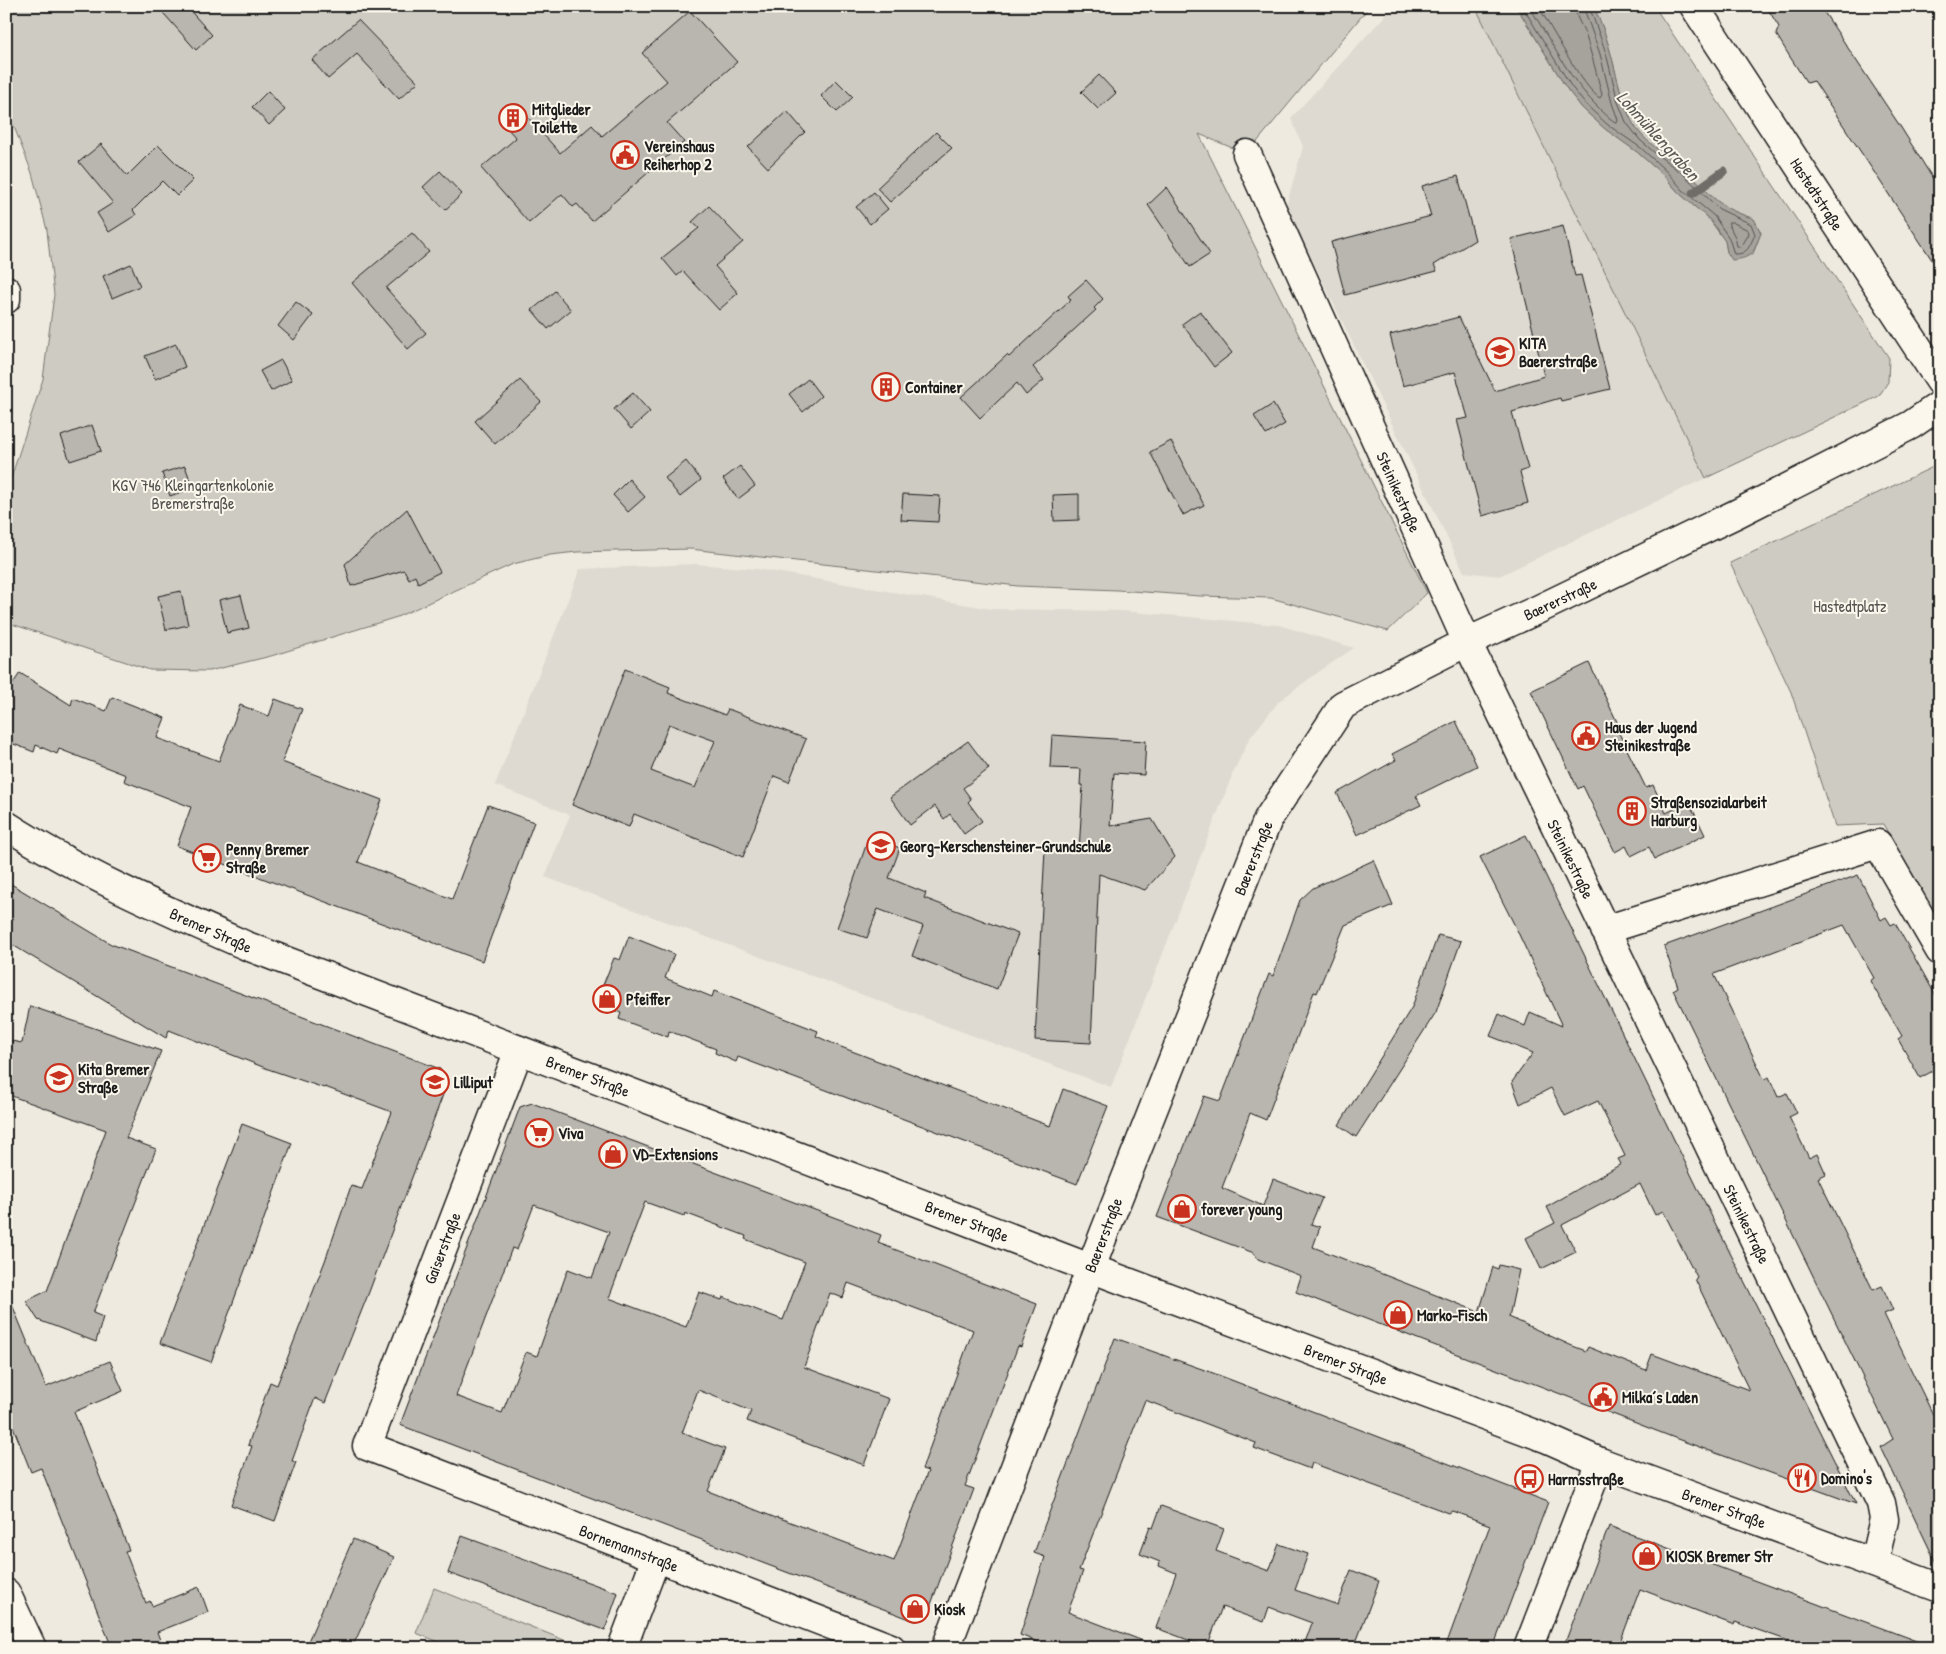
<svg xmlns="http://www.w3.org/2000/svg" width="1946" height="1654" font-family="'Patrick Hand',sans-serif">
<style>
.built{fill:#dedad1}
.green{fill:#ceccc2;stroke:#75746f}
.water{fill:#a6a39d;stroke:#6f6d69}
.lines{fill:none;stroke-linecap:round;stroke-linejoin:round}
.shore{stroke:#535250;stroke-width:1}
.stream{stroke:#6f6d69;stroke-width:9}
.building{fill:#b9b6af;stroke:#1c1c1c;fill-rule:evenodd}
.street-casing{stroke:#1c1c1c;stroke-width:31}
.secondary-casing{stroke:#1c1c1c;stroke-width:31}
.primary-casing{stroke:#1c1c1c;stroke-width:31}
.street{stroke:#fbf7ec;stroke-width:28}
.secondary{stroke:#fbf7ec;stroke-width:28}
.primary{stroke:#fbf7ec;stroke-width:28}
.labels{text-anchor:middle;stroke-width:4;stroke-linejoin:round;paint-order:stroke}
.poi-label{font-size:16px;font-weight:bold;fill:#1c1c1c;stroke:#fbf7ec;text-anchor:start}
.street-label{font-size:16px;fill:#1c1c1c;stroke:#fbf7ec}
.park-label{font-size:16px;fill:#51514e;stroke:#fbf7ec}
.water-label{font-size:18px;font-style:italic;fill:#5a5956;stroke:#fbf7ec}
</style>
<rect width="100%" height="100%" fill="#eeeadf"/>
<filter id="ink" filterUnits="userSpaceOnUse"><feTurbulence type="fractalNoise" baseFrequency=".02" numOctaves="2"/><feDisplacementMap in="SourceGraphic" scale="10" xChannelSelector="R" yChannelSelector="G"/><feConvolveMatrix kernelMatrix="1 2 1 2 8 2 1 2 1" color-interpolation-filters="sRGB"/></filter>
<g filter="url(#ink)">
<!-- built -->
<path class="built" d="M1394,6H1475L1706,478L1499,576L1464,572L1286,206L1303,147L1291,118Z
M695,564L758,569L992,609L1123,611L1279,625L1354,648L1320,671L1279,701L1249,739L1233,773L1111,1087L545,877L570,815L495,785L580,569Z"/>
<!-- green -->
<path class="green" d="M6,6H1370L1247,154L1199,134L1427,593L1388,631L1271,598L1200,596L1117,590L1018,586L690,549L577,552L550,555L513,564L397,617L271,656L209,671L150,670L6,622V486L11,478L43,379L54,295L47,230L32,173L6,106Z
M1475,6H1516L1567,89L1582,108L1605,129L1637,152L1663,175L1679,193L1710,220L1725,241L1727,252L1753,254L1761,233L1754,219C1744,215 1731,211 1722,205C1709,196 1699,181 1687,171C1667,154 1639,141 1629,115C1614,80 1612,40 1593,6H1654L1889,358L1888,382L1879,396L1706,478Z
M1933,467L1940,468V924L1883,824L1835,826L1791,692L1730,563Z
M434,1588L584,1648H455L416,1633Z"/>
<!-- water -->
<path class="water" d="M1516,6H1593C1612,40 1614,80 1629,115C1639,141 1667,154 1687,171C1699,181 1709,196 1723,205C1731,211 1744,215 1754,219L1761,233C1753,252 1754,258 1732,260L1727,252L1725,241L1710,220L1679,193L1663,175L1637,152L1605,129L1582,108L1567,89Z"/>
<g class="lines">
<!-- shore -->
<path class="shore" d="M1522,6L1571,86L1585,104L1608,125L1641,148L1666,171L1683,190L1714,216L1729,238L1734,254C1748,255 1750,245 1755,234L1751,224L1719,209L1683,174L1655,153L1640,140L1626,122L1618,102L1606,53L1589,6
M1529,6C1552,42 1570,82 1602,111C1606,115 1611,120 1617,123L1618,120L1612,103L1600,54L1583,6
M1538,6C1550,25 1584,90 1600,98L1602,95C1597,74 1591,53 1585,33C1581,24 1575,16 1575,6
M1729,222H1732L1748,230L1749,234L1741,247L1737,246L1735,237L1729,225Z"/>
<!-- stream -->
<path class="stream" d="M1693,193L1724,171"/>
</g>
<!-- building -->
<path class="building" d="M157,6H186L212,35L196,50Z
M1766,6H1820L1900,126L1940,190V272L1814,81L1807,83L1790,57L1776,34L1779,27Z
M690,11L737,62L667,123L684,142L592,221L577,204L573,207L562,194L529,223L481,168L516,138L499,119L516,104L560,153L592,125L602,136L667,81L642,53Z
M358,20L418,82L399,99L357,54L328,79L312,60Z
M1099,75L1116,93L1098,109L1081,92Z
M836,80L853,97L837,112L821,96Z
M268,91L285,110L269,125L252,107Z
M787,111L805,132L768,168L748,147Z
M936,132L952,148L890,202L877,188Z
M101,144L127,176L158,145L193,180L177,196L162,181L133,210L136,215L109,232L97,213L113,203L79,162Z
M440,171L462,194L445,210L423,187Z
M1458,176L1475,240L1434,265L1437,271L1345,295L1331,242L1431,216L1422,186Z
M1167,187L1210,254L1190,267L1148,205Z
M874,192L888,209L870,224L856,207Z
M709,206L743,242L715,266L738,293L719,310L683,271L677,276L662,258L699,228L692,222Z
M1563,226L1575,276L1581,275L1610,389L1561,401L1560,398L1512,412L1528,469L1520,472L1528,503L1482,516L1457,420L1468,418L1455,372L1403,386L1390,335L1459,317L1495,391L1544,376L1511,239Z
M412,233L429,252L386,288L426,333L408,349L352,283Z
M131,264L140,286L112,298L103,276Z
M1086,280L1103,299L1094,308L1096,310L1033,367L1044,380L1026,395L1017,383L980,418L961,397L1007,355L1009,357L1071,300L1068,296Z
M555,291L571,310L548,329L532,310Z
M296,302L313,315L294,340L278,326Z
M1200,311L1232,353L1214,367L1182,324Z
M176,344L185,367L155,379L145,356Z
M281,360L292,380L271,391L260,371Z
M808,379L821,396L803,412L789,394Z
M520,380L541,402L495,444L475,421Z
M633,393L650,412L631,429L614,409Z
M1273,404L1285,424L1266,435L1254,416Z
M92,425L101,451L70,461L61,436Z
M1171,441L1204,505L1183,515L1150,452Z
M686,461L701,480L680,497L665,478Z
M185,466L193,488L170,496L162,473Z
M740,466L755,486L738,499L723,479Z
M629,479L645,497L628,512L613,495Z
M903,494L940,496L938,522L901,520Z
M1079,494V520L1054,521L1053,495Z
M407,509L440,572L418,583L415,576L409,579L404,570L351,586L345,564Z
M181,591L188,625L166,630L158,596Z
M241,595L249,628L227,633L219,600Z
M1589,663L1619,726L1616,727L1646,788L1653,785L1666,813L1689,802L1705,835L1655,859L1649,847L1631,856L1626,846L1615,852L1583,786L1578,789L1531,691Z
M625,669L670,687L668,693L725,715L728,709L806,739L789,782L774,776L743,857L634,814L629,827L572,805ZM669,724L715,741L695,788L651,771Z
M20,673L71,705L73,698L106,711L112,697L165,718L157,738L219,761L240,705L269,716L275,699L302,709L282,762L382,800L358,862L452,899L488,805L534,822L482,961L177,846L191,807L124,781L126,775L59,749L57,754L36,745L34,752L6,741V694Z
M1456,721L1477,766L1416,796L1421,805L1357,835L1337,793L1396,760L1392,754Z
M1052,735L1146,741L1144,775L1114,773L1110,826L1152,819L1175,857L1145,890L1099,874L1091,1043L1035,1040L1045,849L1079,851L1083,785H1080L1081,769L1050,768Z
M968,741L989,769L963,788L971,799L968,802L982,821L964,834L950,814L944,819L935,806L910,825L890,797Z
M1526,835L1700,1193L1856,1504L1680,1440L1296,1292L1301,1276L1258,1259L1254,1253L1157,1217L1204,1096L1220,1101L1269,974L1273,976L1300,900L1313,888L1374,860L1393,905L1345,925L1317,993L1314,992L1266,1120L1250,1113L1222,1188L1263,1206L1273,1179L1322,1198L1311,1224L1320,1227L1313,1247L1479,1312L1493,1267L1498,1269L1499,1265L1519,1270L1509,1317L1570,1345L1586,1351L1588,1347L1646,1370L1652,1354L1749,1390L1695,1279L1697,1277L1663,1211L1655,1215L1640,1184L1562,1225L1576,1252L1541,1269L1526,1238L1555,1223L1547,1207L1621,1164L1618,1159L1625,1156L1598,1101L1565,1116L1551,1088L1520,1104L1512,1082L1533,1053L1490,1036L1499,1014L1525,1026L1530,1012L1562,1026L1515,926L1480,857Z
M869,837L900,848L889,878L926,893L924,898L1018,934L997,989L912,956L923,926L878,909L867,938L837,928Z
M1858,875L1881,920L1886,917L1891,925L1895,923L1940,1003V1067L1920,1078L1898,1039L1902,1036L1870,981L1874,978L1844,925L1714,974L1764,1079L1769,1077L1778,1097L1787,1093L1797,1113L1789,1117L1809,1158L1817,1154L1826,1174L1818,1178L1873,1290L1882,1286L1893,1310L1884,1314L1940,1429V1571L1881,1447L1893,1439L1673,990L1678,987L1664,946Z
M6,881L111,944L440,1069L447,1084L369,1292L325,1403L315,1398L292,1461L296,1462L275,1521L231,1505L252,1446L248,1445L270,1382L277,1385L325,1261L351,1186L362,1189L392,1112L325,1087L324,1088L268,1069L169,1030L166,1038L6,941Z
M1438,935L1461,941L1436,1012L1356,1137L1339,1125L1412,1007Z
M629,936L674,954L665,978L712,997L714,991L818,1031L816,1036L841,1047L1050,1126L1063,1089L1108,1106L1077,1184L738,1057L736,1062L715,1053L716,1049L669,1031L668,1037L619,1019L621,1013L603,1006L608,993L601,990L614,958L620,960Z
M30,1006L161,1051L126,1138L156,1149L93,1313L103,1317L96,1342L38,1320L26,1301L47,1291L106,1130L6,1094V1040L22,1043Z
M532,1103L881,1235L878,1243L1037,1304L1021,1347L1018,1346L965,1486L974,1489L927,1615L915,1621L400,1425L520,1107ZM645,1202L684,1216L685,1213L746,1236L745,1239L805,1262L783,1320L723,1297L722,1300L699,1292L686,1327L609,1298ZM534,1205L609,1232L592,1278L568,1269L537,1356L526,1352L502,1413L456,1396L512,1248L517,1250ZM848,1283L973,1330L922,1469L928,1471L894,1561L777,1517L776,1518L708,1491L725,1449L682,1433L698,1390L751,1411L747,1421L864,1465L889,1399L804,1367L830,1293L843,1298Z
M242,1124L292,1143L211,1362L160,1343Z
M6,1290L46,1387L110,1361L123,1391L74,1412L129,1550L125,1551L135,1577L146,1603L150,1601L152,1606L199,1587L208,1612L157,1632L163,1648H112L41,1468L31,1472L6,1409Z
M1115,1338L1213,1373L1548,1502L1493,1648H1445L1490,1525L1452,1511L1449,1513L1312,1463L1310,1469L1254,1448L1256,1443L1145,1400L1079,1570L1083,1571L1068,1612L1156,1646V1648H1053L1020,1635L1045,1557L1034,1553Z
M1161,1506L1224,1529L1216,1551L1269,1571L1279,1544L1308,1554L1295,1590L1338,1605L1351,1570L1379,1581L1354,1648H1303L1312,1623L1269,1607L1264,1622L1222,1607L1207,1647L1156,1628L1176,1573L1159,1566L1160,1562L1140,1554L1150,1527L1153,1528Z
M1609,1526L1927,1645L1926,1648H1809L1735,1622L1734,1625L1640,1589L1618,1648H1563Z
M462,1536L618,1593L605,1630L448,1573Z
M353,1539L394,1557L352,1648H305Z"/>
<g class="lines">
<defs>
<path id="street" d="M1694,6L1940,381
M1247,154L1467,642L1881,1503L1884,1519L1874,1562
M6,290V299
M1605,930L1878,844L1940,951
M519,1050L367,1446L891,1648
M622,1648L656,1558
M946,1648L1105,1231L1268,819L1343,705L1467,642L1537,610L1738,513L1911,425L1940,405
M1528,1648L1600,1462"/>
<path id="secondary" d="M6,825C82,874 165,910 247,946L1090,1268L1548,1439L1600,1462L1940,1588"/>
<path id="primary" d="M6,1593L32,1648"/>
</defs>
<!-- street casing -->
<use href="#street" class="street-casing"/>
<!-- secondary casing -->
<use href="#secondary" class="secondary-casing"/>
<!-- primary casing -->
<use href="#primary" class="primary-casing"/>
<!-- street -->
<use href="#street" class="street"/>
<!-- secondary -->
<use href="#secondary" class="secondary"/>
<!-- primary -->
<use href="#primary" class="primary"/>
</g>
</g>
<!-- icons -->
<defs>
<symbol id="building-ring" viewBox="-11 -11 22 22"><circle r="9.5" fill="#fbf7ec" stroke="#c8321e" stroke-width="1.5"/><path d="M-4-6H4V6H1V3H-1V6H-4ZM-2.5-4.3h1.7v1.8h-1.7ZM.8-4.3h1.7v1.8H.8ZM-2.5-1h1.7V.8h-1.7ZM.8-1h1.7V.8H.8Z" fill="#c8321e"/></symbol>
<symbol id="civic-ring" viewBox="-11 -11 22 22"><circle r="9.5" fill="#fbf7ec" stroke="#c8321e" stroke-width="1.5"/><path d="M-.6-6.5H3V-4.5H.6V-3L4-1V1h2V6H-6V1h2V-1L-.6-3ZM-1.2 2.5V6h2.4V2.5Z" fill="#c8321e"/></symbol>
<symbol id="school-ring" viewBox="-11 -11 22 22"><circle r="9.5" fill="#fbf7ec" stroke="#c8321e" stroke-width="1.5"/><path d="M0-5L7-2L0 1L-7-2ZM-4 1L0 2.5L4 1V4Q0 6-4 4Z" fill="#c8321e"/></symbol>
<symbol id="supermarket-ring" viewBox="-11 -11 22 22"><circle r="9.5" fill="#fbf7ec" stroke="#c8321e" stroke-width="1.5"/><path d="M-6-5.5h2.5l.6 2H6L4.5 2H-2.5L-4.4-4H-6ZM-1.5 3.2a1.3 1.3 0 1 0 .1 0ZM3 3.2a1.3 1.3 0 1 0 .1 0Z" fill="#c8321e"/></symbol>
<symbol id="shop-ring" viewBox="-11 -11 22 22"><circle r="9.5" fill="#fbf7ec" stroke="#c8321e" stroke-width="1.5"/><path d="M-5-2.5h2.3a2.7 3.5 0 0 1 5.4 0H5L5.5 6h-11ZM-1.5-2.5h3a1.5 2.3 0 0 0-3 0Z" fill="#c8321e"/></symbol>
<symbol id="restaurant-ring" viewBox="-11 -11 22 22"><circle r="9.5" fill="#fbf7ec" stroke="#c8321e" stroke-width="1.5"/><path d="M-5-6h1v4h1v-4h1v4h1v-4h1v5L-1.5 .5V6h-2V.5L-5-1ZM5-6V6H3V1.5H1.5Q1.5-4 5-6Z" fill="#c8321e"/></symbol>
<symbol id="bus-ring" viewBox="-11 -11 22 22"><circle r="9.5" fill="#fbf7ec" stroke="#c8321e" stroke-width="1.5"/><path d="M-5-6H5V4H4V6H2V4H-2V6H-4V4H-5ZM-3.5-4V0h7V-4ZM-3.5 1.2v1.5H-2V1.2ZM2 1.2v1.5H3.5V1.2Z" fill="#c8321e"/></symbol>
</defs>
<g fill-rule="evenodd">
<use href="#building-ring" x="497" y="102" width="32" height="32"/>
<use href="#civic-ring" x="609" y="139" width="32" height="32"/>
<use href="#school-ring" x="1484" y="336" width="32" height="32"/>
<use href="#building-ring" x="870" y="371" width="32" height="32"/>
<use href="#civic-ring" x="1570" y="720" width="32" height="32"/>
<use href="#building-ring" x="1616" y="795" width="32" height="32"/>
<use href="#school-ring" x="865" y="830" width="32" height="32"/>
<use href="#supermarket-ring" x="191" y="842" width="32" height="32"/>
<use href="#shop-ring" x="591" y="983" width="32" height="32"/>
<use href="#school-ring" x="43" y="1062" width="32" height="32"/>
<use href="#school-ring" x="419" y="1066" width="32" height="32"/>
<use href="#supermarket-ring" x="523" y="1117" width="32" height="32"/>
<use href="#shop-ring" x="597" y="1138" width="32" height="32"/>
<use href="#shop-ring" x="1166" y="1193" width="32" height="32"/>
<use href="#shop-ring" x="1382" y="1299" width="32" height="32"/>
<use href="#civic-ring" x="1587" y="1381" width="32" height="32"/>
<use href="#restaurant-ring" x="1786" y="1462" width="32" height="32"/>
<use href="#bus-ring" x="1513" y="1463" width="32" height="32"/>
<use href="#shop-ring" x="1631" y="1540" width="32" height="32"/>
<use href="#shop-ring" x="899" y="1593" width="32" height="32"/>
</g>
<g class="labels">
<!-- poi labels -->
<g class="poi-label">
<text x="532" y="115">Mitglieder<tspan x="532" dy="18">Toilette</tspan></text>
<text x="644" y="152">Vereinshaus<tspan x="644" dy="18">Reiherhop 2</tspan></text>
<text x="1519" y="349">KITA<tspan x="1519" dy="18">Baererstraße</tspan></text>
<text x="905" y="393">Container</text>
<text x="1605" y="733">Haus der Jugend<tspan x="1605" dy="18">Steinikestraße</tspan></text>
<text x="1651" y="808">Straßensozialarbeit<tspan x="1651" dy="18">Harburg</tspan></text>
<text x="900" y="852">Georg-Kerschensteiner-Grundschule</text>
<text x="226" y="855">Penny Bremer<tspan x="226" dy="18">Straße</tspan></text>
<text x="626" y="1005">Pfeiffer</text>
<text x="78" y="1075">Kita Bremer<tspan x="78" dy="18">Straße</tspan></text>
<text x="454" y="1088">Lilliput</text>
<text x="558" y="1139">Viva</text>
<text x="632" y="1160">VD-Extensions</text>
<text x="1201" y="1215">forever young</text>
<text x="1417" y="1321">Marko-Fisch</text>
<text x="1622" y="1403">Milka´s Laden</text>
<text x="1821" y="1484">Domino's</text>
<text x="1548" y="1485">Harmsstraße</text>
<text x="1666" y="1562">KIOSK Bremer Str</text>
<text x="934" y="1615">Kiosk</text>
</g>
<!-- street labels -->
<g class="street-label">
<text transform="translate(1817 194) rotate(57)" y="6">Hastedtstraße</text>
<text transform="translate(1399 492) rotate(66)" y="6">Steinikestraße</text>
<text transform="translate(1560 599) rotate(-25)" y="6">Baererstraße</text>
<text transform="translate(1253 858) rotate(-68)" y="6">Baererstraße</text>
<text transform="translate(1571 859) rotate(64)" y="6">Steinikestraße</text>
<text transform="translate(211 930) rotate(24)" y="6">Bremer Straße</text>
<text transform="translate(588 1076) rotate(21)" y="6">Bremer Straße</text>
<text transform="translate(967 1221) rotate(21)" y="6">Bremer Straße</text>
<text transform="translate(1747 1224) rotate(64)" y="6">Steinikestraße</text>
<text transform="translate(1103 1235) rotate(-69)" y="6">Baererstraße</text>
<text transform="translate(442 1248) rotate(-69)" y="6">Gaiserstraße</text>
<text transform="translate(1346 1364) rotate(21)" y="6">Bremer Straße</text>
<text transform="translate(1724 1508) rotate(20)" y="6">Bremer Straße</text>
<text transform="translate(629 1548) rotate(21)" y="6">Bornemannstraße</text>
</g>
<!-- park labels -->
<g class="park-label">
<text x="193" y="491">KGV 746 Kleingartenkolonie<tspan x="193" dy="18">Bremerstraße</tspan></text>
<text x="1850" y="612">Hastedtplatz</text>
</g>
<!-- water labels -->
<g class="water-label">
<text transform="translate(1658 136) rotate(48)" y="6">Lohmühlengraben</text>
</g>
</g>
<!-- margin -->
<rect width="1946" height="1654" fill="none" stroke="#fbf7ec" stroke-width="25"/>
<rect x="12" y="12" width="1921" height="1629" fill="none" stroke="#1c1c1c" stroke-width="2" filter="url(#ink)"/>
</svg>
